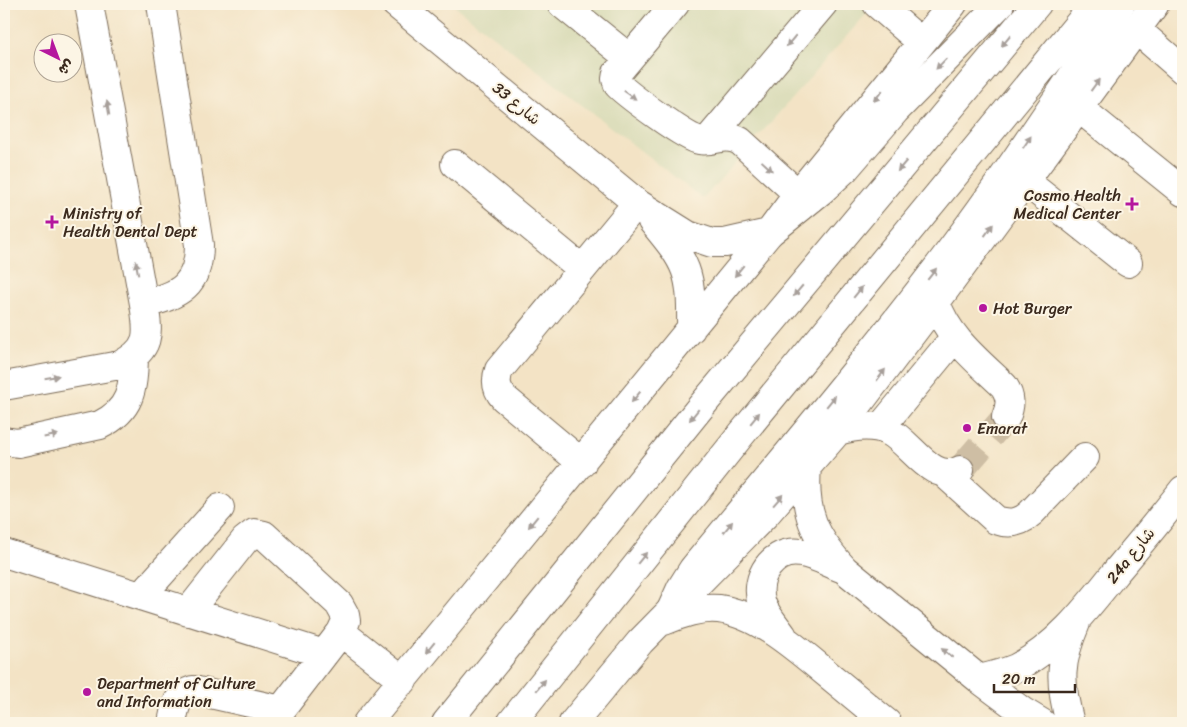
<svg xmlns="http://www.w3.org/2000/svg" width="1187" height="727" font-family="Sriracha,'Playpen Sans Arabic',sans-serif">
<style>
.built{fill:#dddebc}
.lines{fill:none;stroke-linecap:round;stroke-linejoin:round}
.minor-tunnel{stroke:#cebea4;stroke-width:28;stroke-dasharray:28 14;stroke-linecap:butt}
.minor-casing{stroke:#7b6b58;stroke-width:30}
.highway-casing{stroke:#7b6b58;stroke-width:30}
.minor{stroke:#fff;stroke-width:28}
.highway{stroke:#fff;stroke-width:28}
.oneway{fill:#a79f9a}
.poi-dot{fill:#b5179e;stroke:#fcf5e5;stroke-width:2}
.labels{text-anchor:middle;stroke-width:4;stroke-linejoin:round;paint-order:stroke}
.street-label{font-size:16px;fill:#3b2a1e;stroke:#fcf5e5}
.poi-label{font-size:16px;fill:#3b2a1e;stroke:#fcf5e5;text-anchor:start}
</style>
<rect width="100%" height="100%" fill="#fcf5e5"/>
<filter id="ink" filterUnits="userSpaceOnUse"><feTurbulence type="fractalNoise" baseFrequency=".02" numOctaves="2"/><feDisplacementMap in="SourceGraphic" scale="10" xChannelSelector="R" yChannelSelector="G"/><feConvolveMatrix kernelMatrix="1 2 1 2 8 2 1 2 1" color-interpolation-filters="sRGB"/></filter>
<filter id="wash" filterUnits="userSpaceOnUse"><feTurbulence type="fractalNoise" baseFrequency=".0096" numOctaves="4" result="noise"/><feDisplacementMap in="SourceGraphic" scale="20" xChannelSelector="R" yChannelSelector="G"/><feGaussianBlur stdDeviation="1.12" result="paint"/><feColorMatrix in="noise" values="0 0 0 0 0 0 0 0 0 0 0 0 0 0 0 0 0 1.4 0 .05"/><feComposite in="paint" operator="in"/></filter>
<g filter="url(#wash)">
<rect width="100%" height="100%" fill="#f3e3c5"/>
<!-- built -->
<path class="built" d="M452,4H875L703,199Z"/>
</g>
<g filter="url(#ink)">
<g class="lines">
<!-- minor-tunnel -->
<path class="minor-tunnel" d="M962,468L1006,417"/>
<defs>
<path id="minor" d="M396,4L637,203L688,235L712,243H725L769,233
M562,4L629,58
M675,4L617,73L616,79L618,85C628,95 686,138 699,140C715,143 723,132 740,141L798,194
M877,4L921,42
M1136,29L1183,70
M1079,108L1183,192
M708,140L823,4
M455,164L582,269
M1025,181L1128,263
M652,221C688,264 692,272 691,329
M936,302C947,337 978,361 1004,386C1011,397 1011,405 1006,417
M144,304C180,295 199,285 199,245L161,4
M4,386L120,365C151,349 149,334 144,304L89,4
M880,428L955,337
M838,431C855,426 872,424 888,431C911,442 932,485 960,470
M4,441L18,443L100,425C131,410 133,389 134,358
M582,463L504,398C496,389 495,381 499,370L637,203
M807,467C803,512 814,537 845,570L979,679L1022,711L1042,723
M944,473L996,520C1010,525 1020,523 1031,513L1085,457
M4,553L324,654
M141,596L220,508
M188,612L245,540L254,533L264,535L339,604L345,615L346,621L341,632L271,723
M664,621C681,614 699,607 719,609C758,614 796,648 825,672C846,689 866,706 887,723
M341,632L403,681
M783,636C776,626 766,615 762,604C753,578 773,548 801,553C815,555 828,563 841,568
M979,679C992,676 1004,673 1016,668C1057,647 1087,608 1115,573C1138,546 1161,518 1183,490
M172,723C175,708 176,695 193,690L281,710
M367,723L769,233L798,194L953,4
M573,723L640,642L765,515L838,431L936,302L1155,4
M1070,723C1059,682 1059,663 1076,623"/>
<path id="highway" d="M769,233L822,190L845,169L895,111L1000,4
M671,610L681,588L693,569C778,465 866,362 947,255C1008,174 1064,88 1121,4
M446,723L699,409L1037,4
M511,723L740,436L1095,4"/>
</defs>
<!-- minor casing -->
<use href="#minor" class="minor-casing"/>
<!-- highway casing -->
<use href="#highway" class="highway-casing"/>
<!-- minor -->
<use href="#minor" class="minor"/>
<!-- highway -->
<use href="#highway" class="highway"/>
</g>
<!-- one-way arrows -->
<defs><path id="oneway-solid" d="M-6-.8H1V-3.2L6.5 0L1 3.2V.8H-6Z" transform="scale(1.25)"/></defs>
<g class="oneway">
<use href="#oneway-solid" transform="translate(791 41) rotate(130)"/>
<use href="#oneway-solid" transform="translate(1006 41) rotate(130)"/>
<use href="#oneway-solid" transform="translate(941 64) rotate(134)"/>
<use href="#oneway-solid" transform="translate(1095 85) rotate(-54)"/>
<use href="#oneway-solid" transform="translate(630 95) rotate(35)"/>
<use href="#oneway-solid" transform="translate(878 96) rotate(129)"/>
<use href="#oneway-solid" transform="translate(108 108) rotate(-100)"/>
<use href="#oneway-solid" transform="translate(1027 142) rotate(-56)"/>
<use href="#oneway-solid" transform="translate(767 166) rotate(43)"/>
<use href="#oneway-solid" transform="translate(902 166) rotate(130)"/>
<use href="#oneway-solid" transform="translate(989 230) rotate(-54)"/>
<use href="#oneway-solid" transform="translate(137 268) rotate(-100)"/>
<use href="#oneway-solid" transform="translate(739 271) rotate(129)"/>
<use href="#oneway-solid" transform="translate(932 274) rotate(-52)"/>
<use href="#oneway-solid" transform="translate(798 291) rotate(130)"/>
<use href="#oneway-solid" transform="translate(858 292) rotate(-51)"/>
<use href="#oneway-solid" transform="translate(881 375) rotate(-53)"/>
<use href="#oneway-solid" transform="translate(52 377) rotate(-10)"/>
<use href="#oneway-solid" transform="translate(636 397) rotate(129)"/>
<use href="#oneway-solid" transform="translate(831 401) rotate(-51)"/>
<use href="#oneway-solid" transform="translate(694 415) rotate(129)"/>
<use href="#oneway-solid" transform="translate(755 418) rotate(-51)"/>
<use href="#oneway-solid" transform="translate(51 436) rotate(-12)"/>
<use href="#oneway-solid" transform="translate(778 500) rotate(-49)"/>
<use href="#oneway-solid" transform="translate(533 522) rotate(129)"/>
<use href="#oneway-solid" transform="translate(728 527) rotate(-51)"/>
<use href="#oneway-solid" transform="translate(642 558) rotate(-51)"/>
<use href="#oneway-solid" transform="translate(430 648) rotate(129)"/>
<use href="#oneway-solid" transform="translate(947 653) rotate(-141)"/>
<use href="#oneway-solid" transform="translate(541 685) rotate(-51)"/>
</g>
</g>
<!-- markers -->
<g class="poi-dot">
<path d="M1129.5 196.5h5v5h5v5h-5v5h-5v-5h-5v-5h5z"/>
<path d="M49.5 214.5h5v5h5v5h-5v5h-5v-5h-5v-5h5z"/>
<circle cx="983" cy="308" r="5"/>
<circle cx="967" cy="428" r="5"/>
<circle cx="87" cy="692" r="5"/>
</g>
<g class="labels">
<!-- street labels -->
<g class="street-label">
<text transform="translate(517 103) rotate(40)" y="6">شارع 33</text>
<text transform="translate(1130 555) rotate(-51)" y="6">24a شارع</text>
</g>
<!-- poi labels -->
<g class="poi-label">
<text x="1121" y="201" text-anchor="end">Cosmo Health<tspan x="1121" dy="18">Medical Center</tspan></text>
<text x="63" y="219">Ministry of<tspan x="63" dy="18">Health Dental Dept</tspan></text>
<text x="993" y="314">Hot Burger</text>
<text x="977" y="434">Emarat</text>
<text x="97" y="689">Department of Culture<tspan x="97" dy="18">and Information</tspan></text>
</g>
</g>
<!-- margin -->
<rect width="1187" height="727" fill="none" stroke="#fcf5e5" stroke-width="20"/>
<!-- north arrow -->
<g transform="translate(58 58) rotate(138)"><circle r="24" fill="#fcf5e5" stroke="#afa495"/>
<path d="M0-4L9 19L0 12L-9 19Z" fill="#b5179e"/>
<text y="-8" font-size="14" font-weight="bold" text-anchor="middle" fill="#3b2a1e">ش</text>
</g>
<!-- scale -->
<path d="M994 684v8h81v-8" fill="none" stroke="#3b2a1e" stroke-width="2.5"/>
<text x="1002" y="684" font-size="15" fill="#3b2a1e" stroke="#fcf5e5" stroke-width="4" paint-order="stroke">20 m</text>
</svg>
